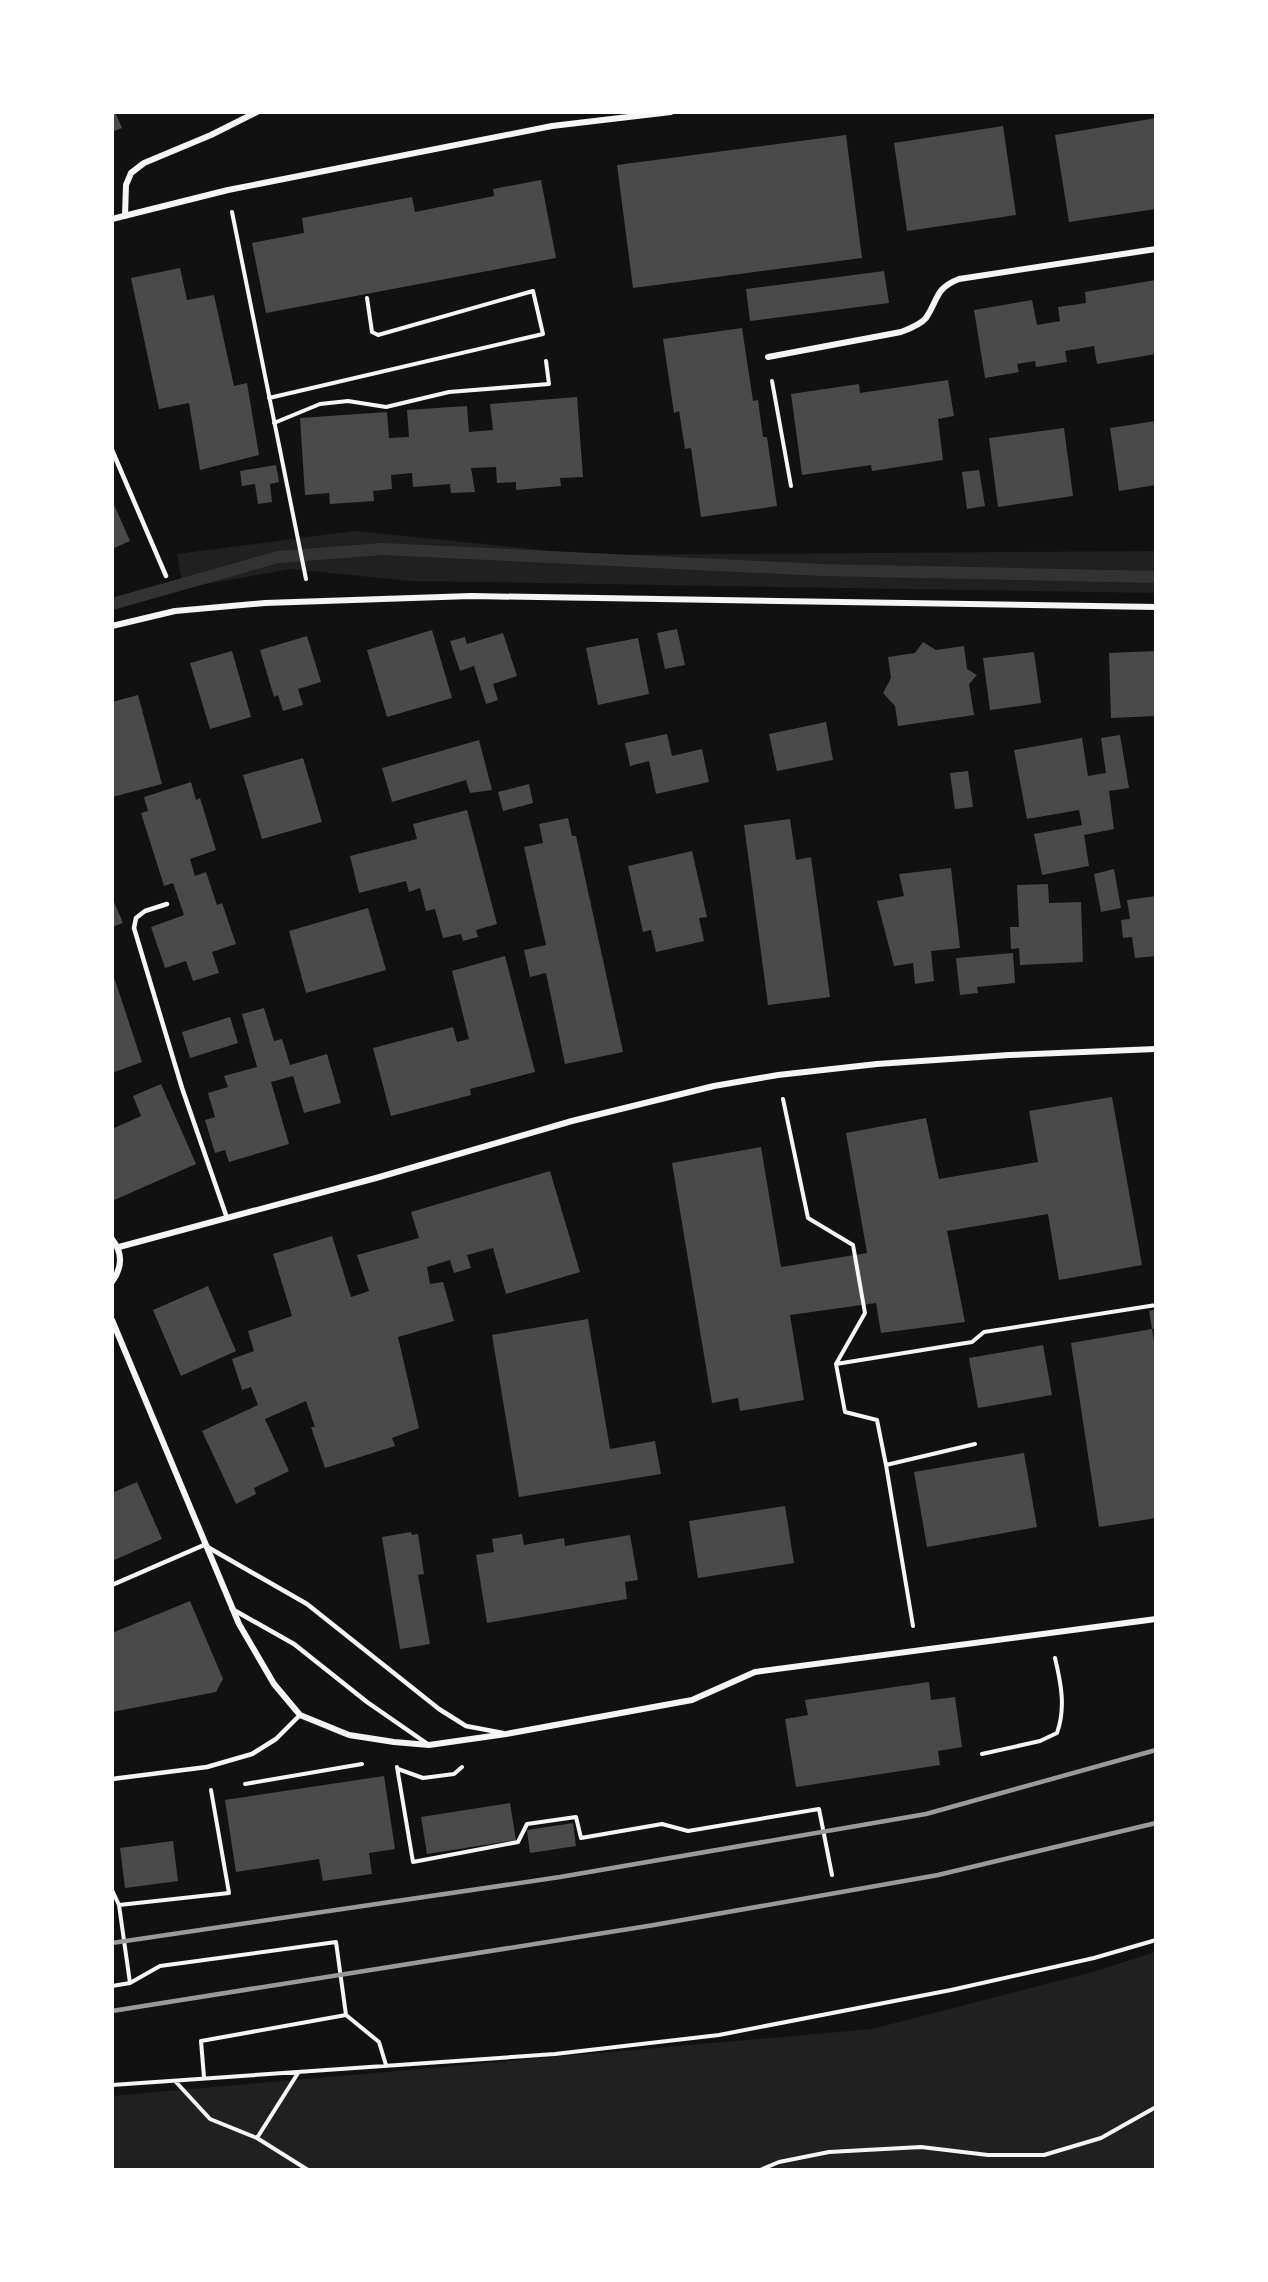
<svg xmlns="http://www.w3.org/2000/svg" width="1268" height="2282" font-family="'Open Sans',sans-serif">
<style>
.green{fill:#202020}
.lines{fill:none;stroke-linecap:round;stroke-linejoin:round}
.stream{stroke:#333;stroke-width:12}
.building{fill:#4a4a4a}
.path{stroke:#f5f5f5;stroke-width:4}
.service{stroke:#f5f5f5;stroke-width:4.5}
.minor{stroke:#f5f5f5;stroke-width:6}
.rail{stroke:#9a9a9a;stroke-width:4.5}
</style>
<rect width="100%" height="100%" fill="#111"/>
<!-- green -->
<path class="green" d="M355,531L591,555L1155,551L1156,593L409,581L292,569L183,588L177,554Z
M1155,1952V2169H113L112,2096L872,2029L1093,1972Z"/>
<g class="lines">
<!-- stream -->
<path class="stream" d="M112,604L278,557L382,549L824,570L1156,577"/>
</g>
<!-- building -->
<path class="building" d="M112,112H115L122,128L112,132Z
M1156,118V209L1069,222L1055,135Z
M1003,126L1016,215L907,231L894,143Z
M846,135L862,258L633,288L617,165Z
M541,180L556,258L266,313L252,243L304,233L302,218L412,197L415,212L494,196L493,189Z
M180,268L187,300L214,295L234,386L247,383L259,455L200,470L189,403L159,409L131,278Z
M884,271L889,303L750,321L746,289Z
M1156,280V354L1097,364L1094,346L1065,351L1067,362L1036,367L1035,361L1017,364L1019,372L985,378L974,310L1032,300L1037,325L1060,321L1058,307L1086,303L1085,292Z
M742,328L753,401L758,400L763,437H767L777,506L701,517L691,448L685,449L679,411L674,413L663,339Z
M948,380L954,416L938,419L943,460L872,471L871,465L802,475L791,394L859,384L860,393Z
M577,397L583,477L560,478L561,486L516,490V482L497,483L496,467L471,468L475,492L451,493L450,484L413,487L412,473L391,475L392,489L373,491L374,501L330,504L329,493L305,495L300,418L387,412L389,438L409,437L407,410L467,406L469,432L493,430L490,404Z
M1156,421V485L1119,491L1110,428Z
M1064,428L1073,496L998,507L989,438Z
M276,465L279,482L270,484L272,502L258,504L255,484L242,486L240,471Z
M979,470L985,506L967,509L962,472Z
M112,500L130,541L112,549Z
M677,629L685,665L665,669L657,633Z
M432,630L452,698L387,717L367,650Z
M503,633L517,676L493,684L498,700L486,704L474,666L460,671L450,641L465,637L467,644Z
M307,636L321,682L298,689L303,705L283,711L278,695L274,697L260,650Z
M638,638L649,694L598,705L586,648Z
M923,642L936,650L964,646L967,669L977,675L969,684L974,715L898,726L895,706L883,693L891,678L888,657L915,653Z
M232,651L251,717L210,729L190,663Z
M1156,651V716L1111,718L1109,653Z
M1034,652L1041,703L990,710L983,658Z
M138,695L162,784L112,797V702Z
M826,722L833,760L777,771L769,734Z
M667,734L672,756L702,749L709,782L656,794L649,761L630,766L625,743Z
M1120,735L1129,788L1109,791L1114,829L1084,835L1089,866L1042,875L1034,834L1082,825L1079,810L1027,819L1014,750L1082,738L1088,776L1106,773L1101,738Z
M479,740L492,790L470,793L466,780L392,802L382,768Z
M303,758L322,822L262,839L243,775Z
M968,771L973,807L955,809L950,773Z
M191,782L196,800L200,798L216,850L190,859L195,876L206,872L217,905L222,903L236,944L212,952L219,973L193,981L186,961L165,968L151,927L184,915L173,883L164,886L141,813L148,811L144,797Z
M529,784L533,803L503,811L498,792Z
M467,810L497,924L476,930L478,937L463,941L461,934L443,938L435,909L426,911L420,888L409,892L406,881L359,893L350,856L417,839L413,824Z
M568,818L572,836H576L623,1052L565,1064L546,973L530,977L524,950L546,945L524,847L543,843L539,824Z
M790,819L796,860L811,857L830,997L768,1005L744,825Z
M692,851L707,917L699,918L704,941L656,952L651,930L643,932L628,866Z
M951,868L960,948L931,951L934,981L915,984L913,963L894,966L877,901L904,896L899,874Z
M1114,869L1121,908L1101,912L1094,874Z
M1048,884L1049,903L1081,902L1083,962L1020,965L1019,948L1011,949L1010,927H1019L1017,885Z
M1156,896V956L1135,958L1132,937L1123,938L1121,920L1130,919L1127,900Z
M112,897L123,923L112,927Z
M368,908L386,970L306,993L289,931Z
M1013,953L1015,983L977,987L978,993L960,995L956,958Z
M505,956L535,1072L470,1089L471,1095L391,1116L373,1048L453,1027L457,1042L469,1039L452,971Z
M112,971L142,1062L112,1073Z
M264,1008L274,1041L282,1039L290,1065L327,1054L341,1103L304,1113L293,1076L271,1082L289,1144L229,1162L225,1150L215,1153L205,1120L215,1117L208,1093L228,1087L224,1076L257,1067L242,1014Z
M230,1017L238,1043L190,1058L182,1032Z
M161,1084L196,1164L112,1201V1129L141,1116L133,1096Z
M1112,1097L1142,1265L1059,1280L1048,1214L947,1231L965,1322L881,1333L876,1303L790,1315L804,1400L740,1411L738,1398L712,1403L672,1163L761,1147L781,1267L867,1253L846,1133L926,1118L939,1179L1038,1162L1029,1111Z
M550,1171L580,1272L506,1294L493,1248L467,1255L471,1268L454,1273L450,1260L427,1267L430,1284L443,1282L454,1321L398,1337L419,1428L392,1438L395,1446L325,1468L311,1427H315L306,1401L265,1419L289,1471L254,1488L256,1494L236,1504L202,1431L258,1405L251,1387L242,1390L232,1359L254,1351L248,1331L292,1316L273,1254L332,1236L351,1297L369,1291L357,1255L419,1238L411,1212Z
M208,1286L236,1351L181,1376L153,1310Z
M1156,1309V1329H1152L1149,1311Z
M588,1319L610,1449L655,1441L661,1474L519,1497L492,1335Z
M1152,1329L1156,1353V1518L1099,1527L1071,1343Z
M1043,1345L1052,1395L978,1408L969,1358Z
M1024,1453L1037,1527L927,1547L914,1472Z
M137,1482L162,1539L112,1561V1493Z
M785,1506L794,1563L698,1578L689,1521Z
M411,1532L412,1535L418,1534L424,1574L418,1575L430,1644L400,1649L382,1537Z
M522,1534L524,1545L564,1538L565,1546L630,1535L638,1580L625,1582L627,1599L487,1623L476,1555L494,1552L492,1539Z
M190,1601L223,1679L216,1692L112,1712V1633Z
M929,1682L931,1700L955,1697L962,1747L938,1751L940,1765L796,1787L785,1719L808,1715L805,1700Z
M384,1776L395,1849L369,1853L372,1874L323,1881L319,1859L236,1872L225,1800Z
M510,1803L516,1840L427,1854L421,1817Z
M573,1823L576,1846L530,1853L527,1830Z
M173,1841L178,1881L125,1888L120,1848Z"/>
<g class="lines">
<!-- path -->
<path class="path" d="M232,212L306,579
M772,381L791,486
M269,398L543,334L533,291L378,335L372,332L367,298
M274,423L320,404L348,401L386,407L449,392L549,384L546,361
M783,1099L808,1218L853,1245L865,1313L836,1364
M886,1465L877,1420L845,1412L836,1364L972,1342L984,1332L1156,1305
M913,1626L886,1465L975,1444
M982,1754L1040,1741L1057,1733C1066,1708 1061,1683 1055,1658
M397,1767L413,1862L518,1842L527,1824L576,1817L581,1838L662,1824L688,1831L819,1809L832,1875
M398,1769L423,1778L454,1774L462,1767
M245,1784L362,1764
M112,1890L119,1905L130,1983
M119,1905L229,1893L211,1790
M112,1986L130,1983L160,1966L336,1942L346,2015L379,2042L386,2065
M298,2073L257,2138L308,2170
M204,2077L201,2041L346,2015
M176,2082L210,2119L257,2138
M112,2085L555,2054L719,2035L951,1990L1094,1958L1156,1940
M760,2170L779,2162L829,2152L921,2147L988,2155H1044L1101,2138L1156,2107"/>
<!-- service -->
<path class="service" d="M112,450L166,576
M167,904L145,911L136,918L134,928L182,1088L227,1218
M112,1585L204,1545L307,1604L439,1709L466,1726L503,1733
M232,1609L294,1644L367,1702L429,1745
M112,1779L207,1767L252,1754L276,1739L300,1715"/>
<!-- minor -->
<path class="minor" d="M125,216L126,185L131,173L144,163L211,135L257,112
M112,219L228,190L552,126L671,112
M768,357L901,332C909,329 920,325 926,318C939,299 934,289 959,279L1156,249
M112,626L175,611L265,603L471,596L1156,607
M112,1239C123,1253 122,1268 112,1282
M119,1247L376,1178L572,1121L714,1086L778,1075L877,1064L1009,1055L1156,1049
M112,1320L239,1624L274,1684L300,1715L349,1735L394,1742L429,1745L506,1734L692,1700L755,1672L1156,1619"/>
<!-- rail -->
<path class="rail" d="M112,1943L560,1877L926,1814L1156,1750
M112,2011L654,1925L938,1875L1156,1823"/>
</g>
<!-- border -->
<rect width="1268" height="2282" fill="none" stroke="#ffffff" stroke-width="228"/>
</svg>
